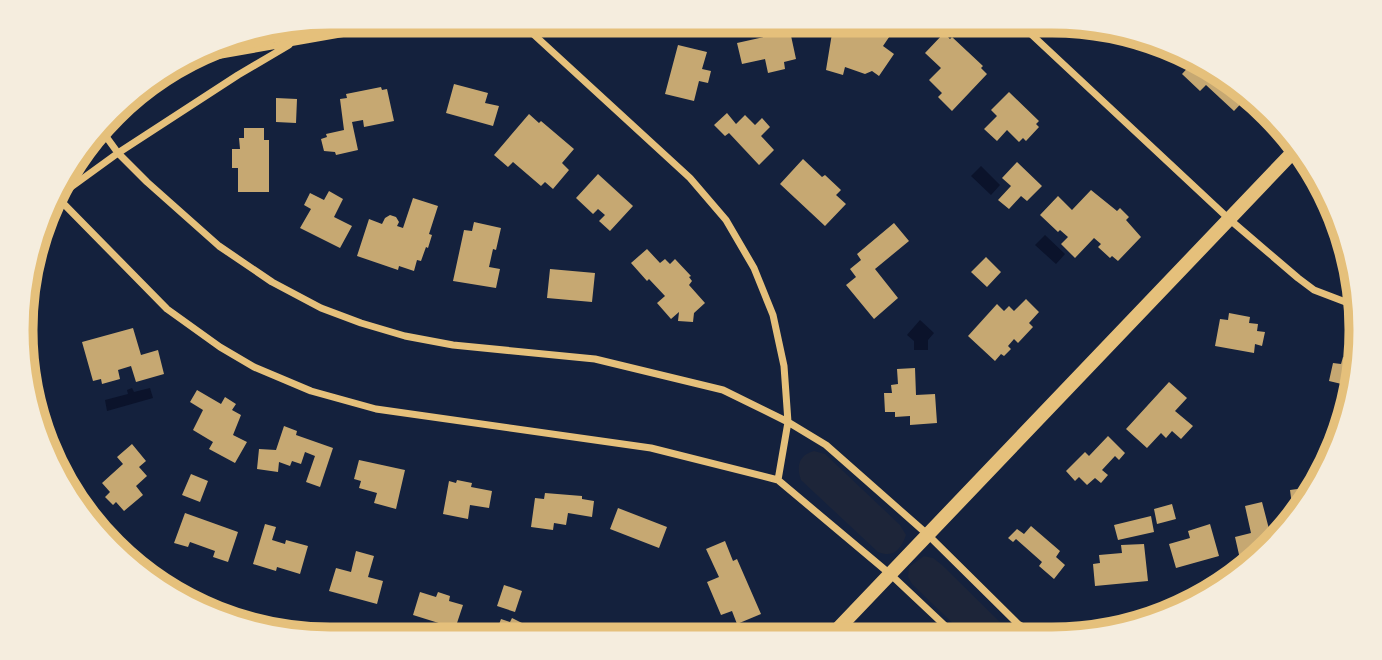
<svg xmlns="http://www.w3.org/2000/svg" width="1382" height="660" font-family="Jost,sans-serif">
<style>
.green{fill:#1d2539}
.water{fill:#0b132b}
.building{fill:#c6a872}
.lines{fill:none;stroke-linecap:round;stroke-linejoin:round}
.minor{stroke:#e5c07b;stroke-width:7}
.secondary{stroke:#e5c07b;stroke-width:14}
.rim{fill:none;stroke:#e5c07b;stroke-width:9}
</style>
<rect width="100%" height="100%" fill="#14213d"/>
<!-- green -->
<path class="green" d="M814,451L825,454L900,525L906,535C901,550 893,558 878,552L801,480C796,466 799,455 814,451Z
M924,556L933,558L942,565L1015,637H967L912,584L908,577L909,567Z"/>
<!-- water -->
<path class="water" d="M981,166L1000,185L991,195L971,176Z
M1045,235L1065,254L1056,264L1035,245Z
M920,320L934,333L928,340V350H914V341L907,335Z
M132,388L134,392L150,388L153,398L107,411L105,400L128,394L127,390Z"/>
<!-- building -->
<path class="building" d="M834,21H857L855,28L864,30L870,21H900L883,46L894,54L879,76L872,71L865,74L845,67L843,75L826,70Z
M790,31L796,59L784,62L785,69L768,73L765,59L742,64L737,43Z
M944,33L950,39L952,37L983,66L981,68L987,74L952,111L938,97L942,93L929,80L941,68L925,53Z
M678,45L707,52L702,69L711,71L708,83L699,81L694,101L665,94Z
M1194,61L1199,63L1248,96L1234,111L1206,85L1200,91L1182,74Z
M454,84L488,93L485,103L499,106L493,126L446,113Z
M381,87L382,90L387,89L394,121L364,127L363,120L352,122L358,150L336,155L335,152L324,151L321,139L327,137L326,134L344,130L340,99L347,98L346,94Z
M1009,92L1039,121L1036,124L1039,127L1026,141L1023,138L1019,142L1007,130L997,141L984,129L997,116L991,110Z
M276,98L297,99L296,123L276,122Z
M727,113L736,124L745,115L755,125L762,118L770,127L761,136L774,150L759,165L729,133L725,136L714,125Z
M529,114L539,123L541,121L574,149L562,163L569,170L553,189L545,182L541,186L513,162L508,167L494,155Z
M244,128H264V140H269V192H238V168H232V149H240L239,138H244Z
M803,159L822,177L825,175L841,190L836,195L846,204L825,226L780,184Z
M1017,162L1042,186L1027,201L1021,196L1009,209L998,200L1011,186L1002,178Z
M598,174L633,206L610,231L599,221L605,215L598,209L593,214L576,198Z
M1091,190L1117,211L1120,208L1129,217L1126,220L1141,237L1118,261L1112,256L1110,258L1098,247L1101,244L1094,238L1075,258L1061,244L1068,237L1060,230L1058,232L1040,215L1058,196L1072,210Z
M329,191L343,199L334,217L352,226L340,248L300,228L311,209L304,205L310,193L324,200Z
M413,198L438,206L429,234L432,235L428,248L426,247L421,261L417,260L414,271L399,266L398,270L357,256L369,219L382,224L385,218L390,215L396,217L399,222L397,226L403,228Z
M474,222L501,228L496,250L493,249L489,267L500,269L496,288L453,281L464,230L472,231Z
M894,223L909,241L875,269L898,298L874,319L846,285L856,277L850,269L861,260L857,254Z
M647,249L660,263L665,259L670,264L675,259L691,276L689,277L692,281L689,285L705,303L694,313L693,322L678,321L679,312L671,319L657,303L665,296L649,279L647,281L631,263Z
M986,257L1001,272L987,287L971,272Z
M550,269L595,273L592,302L547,298Z
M1026,299L1039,312L1029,323L1033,327L1018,343L1014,339L1008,346L1011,349L1004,356L1001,354L995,361L968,336L997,304L1004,311L1009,306L1014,311Z
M1229,313L1250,317L1249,323L1258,324L1257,331L1265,332L1262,346L1255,344L1254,353L1215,346L1220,319L1228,320Z
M133,328L141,355L158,350L164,374L136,382L131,366L118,370L120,379L102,384L101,379L93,381L82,342Z
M1343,357L1355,360L1350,386L1329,381L1333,363L1341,364Z
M915,368L916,395L935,394L937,423L910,425V416L895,417V412H885L884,393H892L891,385L898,384L897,369Z
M1169,382L1187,398L1175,411L1193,426L1181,439L1172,431L1166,438L1161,433L1147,448L1126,429Z
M197,390L221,404L225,397L236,404L232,410L241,415L233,435L247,442L235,463L209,449L213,442L193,430L203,410L190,402Z
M284,426L297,431L296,435L333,448L320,487L306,482L315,456L305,452L301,464L292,461L290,466L279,462L278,472L257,469L259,449L276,450Z
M1108,436L1125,453L1119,460L1115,456L1102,470L1108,475L1101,483L1095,478L1087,485L1079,477L1075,481L1066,471L1085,452L1089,456Z
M132,444L146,461L139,467L147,476L136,486L143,495L124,511L116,502L113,505L105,497L110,492L102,483L123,464L117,457Z
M359,460L405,470L396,509L374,503L377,493L359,488L361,481L354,479Z
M191,474L208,481L200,502L182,495Z
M457,480L472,483L471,487L492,491L489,508L470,505L468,519L443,514L449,481L456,483Z
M1312,487L1313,491L1300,512L1293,513L1290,490Z
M545,493L582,496V499L594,501L592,517L568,513L566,525L554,523L553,530L531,527L535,498L544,499Z
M1262,502L1269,529L1284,525L1285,530L1261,554L1240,559L1235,537L1251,533L1245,506Z
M1172,504L1176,519L1157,524L1154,509Z
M618,508L667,527L659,548L610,529Z
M185,513L238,532L228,562L213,557L215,551L190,542L188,547L174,543Z
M1151,516L1154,532L1118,540L1114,525Z
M265,524L276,527L272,540L285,544L286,540L308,546L300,574L277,567L276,571L253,564Z
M1210,524L1219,556L1176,568L1169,544L1190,538L1188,531Z
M1031,526L1060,551L1056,557L1065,565L1054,579L1039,566L1042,562L1016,539L1013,542L1008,538L1017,529L1024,534Z
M725,541L733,561L737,559L761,614L737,624L732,611L721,615L707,582L719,577L706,549Z
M1144,544L1148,581L1095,586L1093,564L1100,563L1099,555L1122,553L1121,545Z
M356,551L374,556L368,577L383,581L377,604L329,591L336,568L351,572Z
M504,585L522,591L515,612L497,606Z
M420,592L436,597L438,592L450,596L449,601L463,605L456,626L446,623L445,625L413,615Z
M512,618L536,630L534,638H494L501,619L510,622Z
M585,628L595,631L596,634L606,638H581Z"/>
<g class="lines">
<!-- minor -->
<path class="minor" d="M519,21L690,178L726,220L754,268L773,315L784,366L788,422L778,480
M1017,21L1229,219L1298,278L1314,290L1356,306
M187,61L414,21
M102,131L118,153L147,182L219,246L272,282L321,308L361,323L405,336L453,345L595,359L723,390L788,422L826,445L927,534L1018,624L1038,636
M57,197L167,309L220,347L254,367L311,391L376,409L651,448L778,480L890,574L957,637
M56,198L118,153L238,75L289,45
M33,402L29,342L33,260L57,196"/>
<!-- secondary -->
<path class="secondary" d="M830,637L1296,149"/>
</g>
<!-- crop -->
<path d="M0 0H1382V660H0ZM330 33H1052A297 297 0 0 1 1349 330V330A297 297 0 0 1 1052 627H330A297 297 0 0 1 33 330V330A297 297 0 0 1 330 33Z" fill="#f5edde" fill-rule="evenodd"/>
<path class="rim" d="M330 33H1052A297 297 0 0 1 1349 330V330A297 297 0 0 1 1052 627H330A297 297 0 0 1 33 330V330A297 297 0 0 1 330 33Z"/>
</svg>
